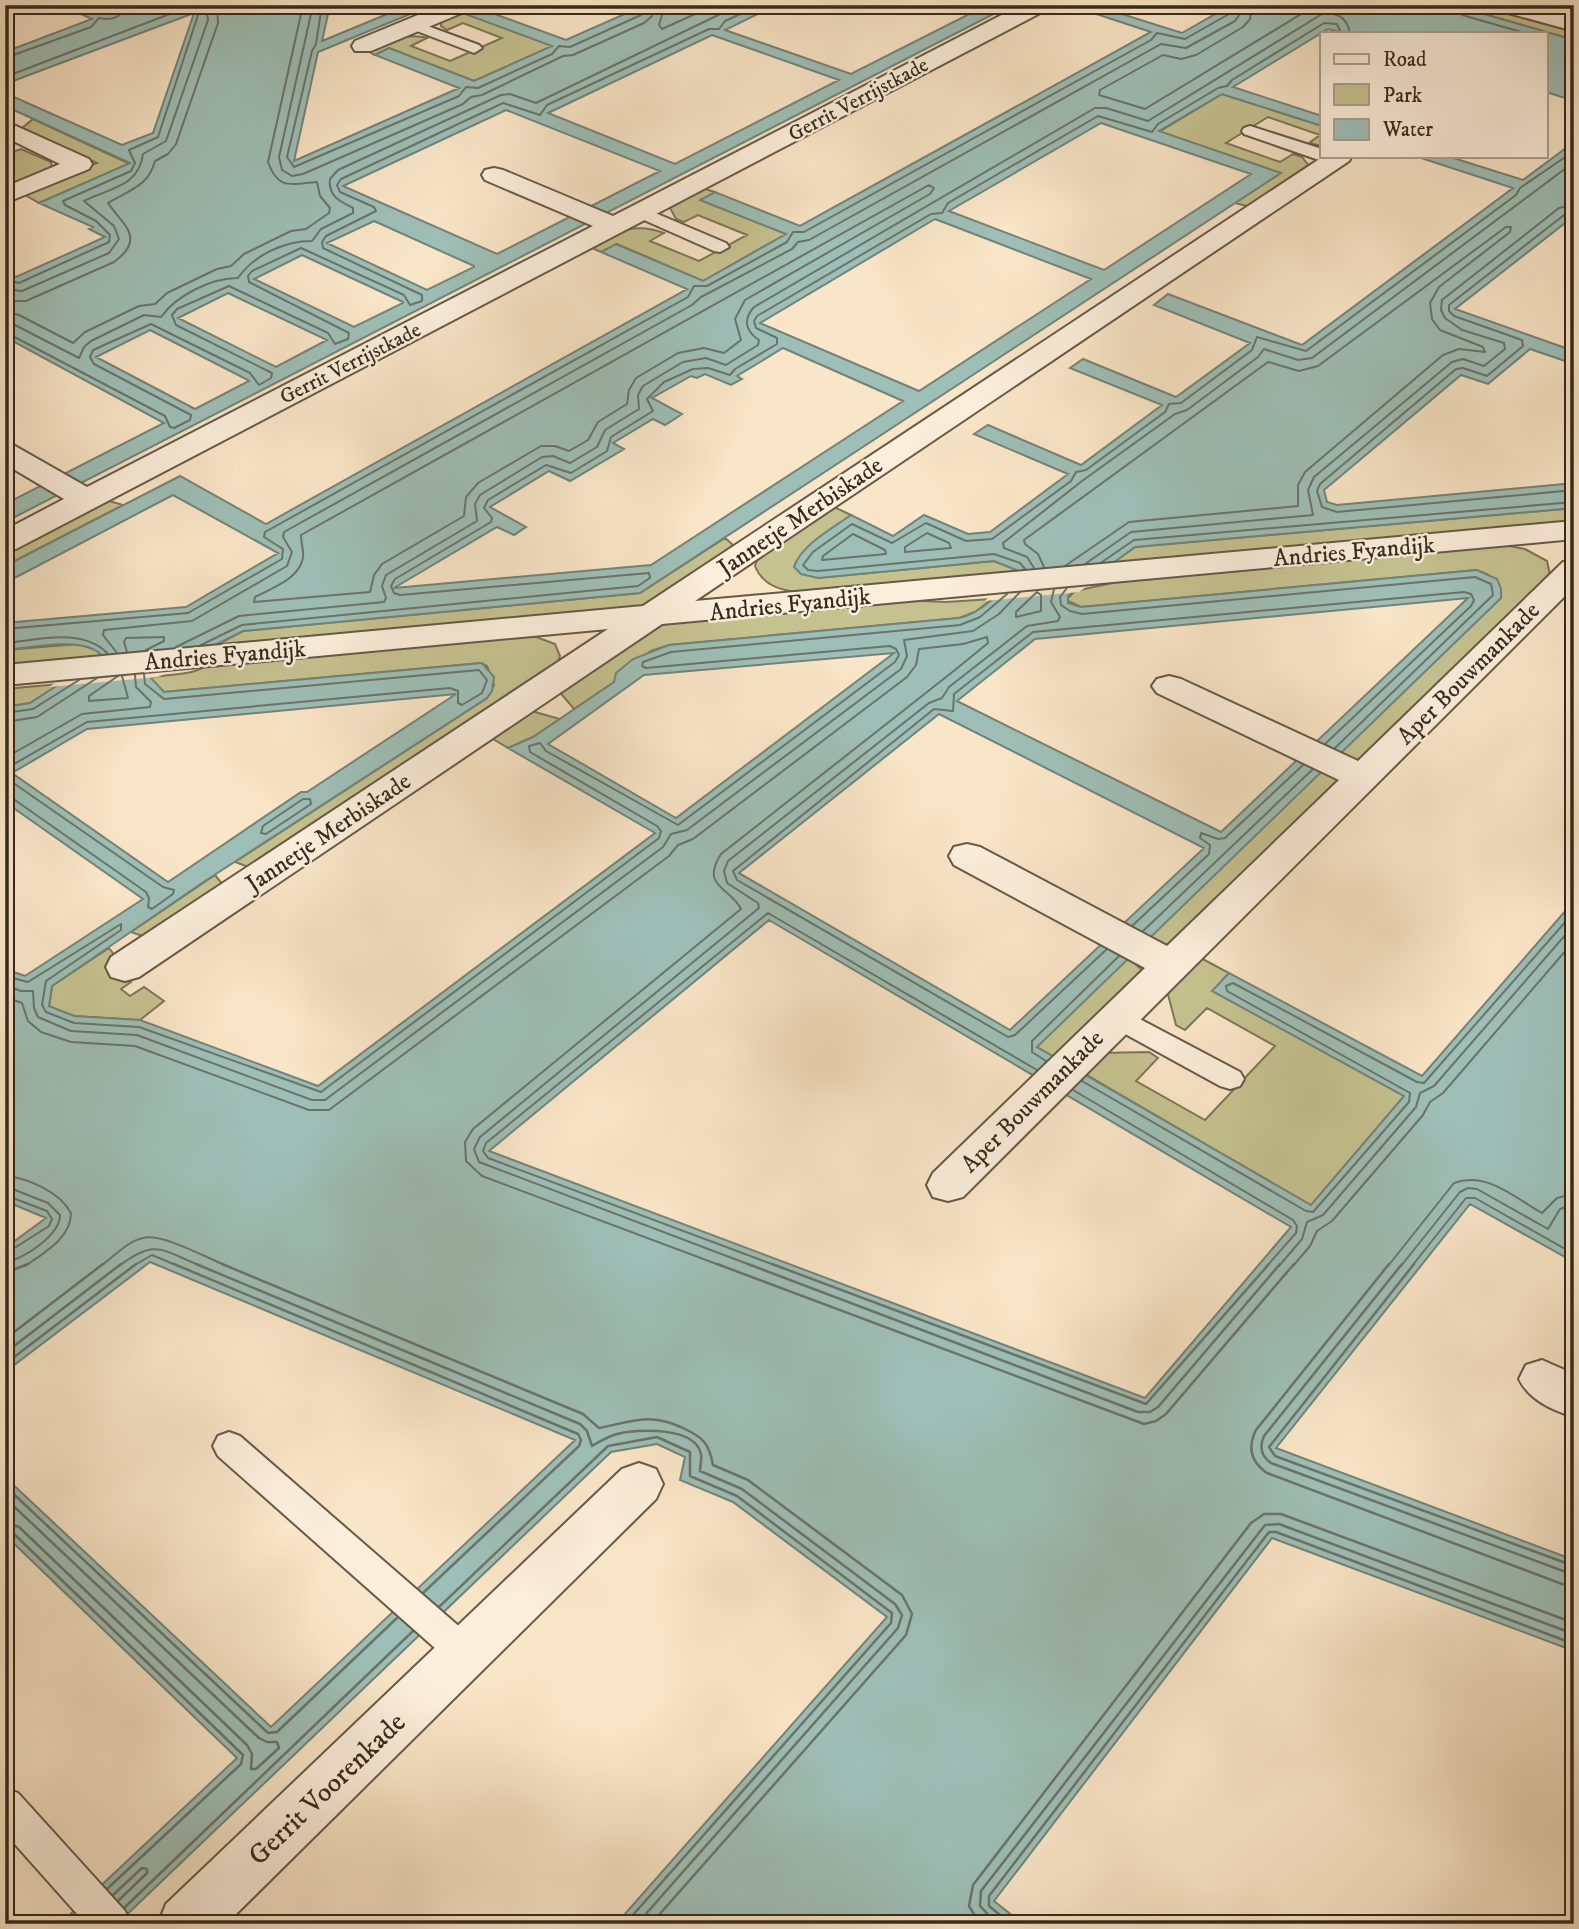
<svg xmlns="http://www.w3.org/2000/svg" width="1579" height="1929" font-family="'IM FELL DW Pica',serif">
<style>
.green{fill:#c5c290;stroke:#7d7656;stroke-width:2}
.water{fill:#9ebfb7;stroke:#748379;stroke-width:2;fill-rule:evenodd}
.pier{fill:#f9e5c7}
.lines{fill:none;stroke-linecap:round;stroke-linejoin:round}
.shore-far1{stroke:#6a746a;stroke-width:2}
.shore{stroke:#6a746a;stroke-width:2.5}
.service-casing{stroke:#665948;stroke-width:4}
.minor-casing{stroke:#665948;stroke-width:4}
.service{fill:#fbeedb;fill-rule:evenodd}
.minor{fill:#fbeedb;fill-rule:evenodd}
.labels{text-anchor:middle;stroke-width:5;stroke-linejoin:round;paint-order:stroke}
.far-street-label{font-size:21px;fill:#352a1d;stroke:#fbeedb}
.street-label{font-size:24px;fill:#352a1d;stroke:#fbeedb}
.near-street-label{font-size:28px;fill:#352a1d;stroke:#fbeedb}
</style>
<rect width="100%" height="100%" fill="#f9e5c7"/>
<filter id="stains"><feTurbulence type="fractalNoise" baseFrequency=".00286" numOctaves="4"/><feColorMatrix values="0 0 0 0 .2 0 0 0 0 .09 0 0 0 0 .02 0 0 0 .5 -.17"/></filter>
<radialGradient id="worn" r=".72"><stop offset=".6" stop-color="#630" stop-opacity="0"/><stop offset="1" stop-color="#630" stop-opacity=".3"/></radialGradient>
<!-- green -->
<path class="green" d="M1453,5H1480L1574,32V40Z
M472,6L481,9L469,15L553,46L474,81L389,48L375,55L366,50C386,43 406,32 427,38L411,46L450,61L502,38L463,23L447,30L441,26L442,19Z
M1222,94L1322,126V146L1309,143L1320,135L1268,117L1226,143L1280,162L1293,154L1302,157L1310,167L1251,207L1235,203L1280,173L1159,132Z
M33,119L130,164L39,203L23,194L97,163L22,128Z
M21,149L51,162L52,167L5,191V183L12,178L5,174V155Z
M702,188L715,192L702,200L786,234L703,281L617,244L601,252L589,247C615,233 633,221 664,233L650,241L699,261L747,235L698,215L684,222L676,219L669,206Z
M106,500L123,505L5,566V552Z
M832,506L851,515L808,547L818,578L994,561L1019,571L1016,574L804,593C784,591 763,587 755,566L759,554Z
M1574,508V522L1110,565L1135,547Z
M725,538L732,544V552L649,607L213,647L243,631L640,593Z
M1504,545L1525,549L1547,561L1550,575L1356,763L1336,757L1500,598L1487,574L1477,570L1081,607L1066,600L1075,591L1122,581Z
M992,599L975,612L959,618L669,645L651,651L615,682L574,709L557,689L655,622L898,600L946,602Z
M531,635L555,644L560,656L558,662L251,868L235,862L487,698L494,685L487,666L481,663L164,692L149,678C168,673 194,677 210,663Z
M78,644L97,650L102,656L5,666V650Z
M60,684L30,703L5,707V689Z
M528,710L560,719L533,737L508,748L488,736Z
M1322,770L1338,780L1166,950L1143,941Z
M215,875L224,886L145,937L131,932Z
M109,948L115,956L109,967L131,982L121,989L130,996L144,987L164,1001L140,1020L74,1016L49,1007L52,986Z
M1197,956L1229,973L1213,991L1405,1096L1311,1206L1080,1071L1099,1053L1149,1052L1158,1058L1136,1081L1205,1120L1275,1046L1207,1008L1185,1030L1176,1025L1166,987Z
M1128,957L1143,971L1056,1058L1036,1047Z"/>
<!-- water -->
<path class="water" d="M61,5H89L107,13L129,5H330L322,41L409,5H432L318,52L294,161L459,88L375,55L389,48L474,81L552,46L468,15L481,9L566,40L645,5H776L725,30L851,74L987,5H1011L5,522V504L164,423L5,337V272L16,277L105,237L89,229L93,227L39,203L130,163L5,106V93L122,145L153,133L194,13L5,84V52L92,19ZM712,35L839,80L675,164L548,113ZM506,110L660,171L497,254L343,186ZM374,221L474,266V267L427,290L327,243ZM302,255L403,302V303L354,327L254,279ZM228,293L327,340L276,367L178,318ZM150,330L248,380L249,381L195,409L96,357Z
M1069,5H1093L1182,33L1231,5H1453L1574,40V101L1546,92V33H1344L1328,29L1233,87L1322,116V126L1222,94L1159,131L1281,173L640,593L243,631L150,677L164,692L482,663L494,677L492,691L487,698L202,883L52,986L49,1006L74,1016L140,1020L318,1086L655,833L508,748L533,737L614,682L616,673L633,659L669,645L959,618C983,613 1003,590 1019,571L994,561L818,578L801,574L794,567C801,545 833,528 851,515L893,536L924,515L968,534L990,532L1068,474L974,434L988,425L1081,465L1162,405L1070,368L1083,359L1176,397L1250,343L1154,305L1168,294L1302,345L1513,188L1415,156H1447L1523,180L1574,142V221L1569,220L1455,309L1574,351V364L1530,349L1488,384L1461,375L1324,490L1327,502L1337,505L1574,483V508L1135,547L1068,596V603L1081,607L1477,570L1497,579L1501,589V598L1037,1047L1311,1205L1404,1096L1212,991L1229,973L1422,1076L1574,901V1216L1567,1226L1574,1230V1262L1470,1204L1276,1448L1574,1560V1651L1272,1538L994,1901L1023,1924H616L887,1617L733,1502L680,1480L685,1457L657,1444L611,1452L117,1924H60L237,1758L5,1535V1477L271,1727L575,1440L150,1262L5,1372V1248L46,1218L5,1201V969L25,976L143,899L5,802V707L30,703L102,656C86,635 29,648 5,650V623L186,607L278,553L173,495L5,583V566L180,476L266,524L687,289L601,252L616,244L703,281L786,234L700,200L715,192L800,226L1151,32ZM1101,123L1251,174L1104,270L949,211ZM935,219L1091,279L919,391L760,323ZM783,348L903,401L651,565L394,588L497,527L514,535L526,527L490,507L549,471L570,481L624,449L613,443L653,419L665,425L682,414L652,398L691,376L697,378L705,374L731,385L742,379L737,376ZM1468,598L1221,832L957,701L1035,639ZM894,653L676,818L548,744L644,675ZM456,694L307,792H301L168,882L12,773L87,729ZM939,714L1204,848L1010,1030L739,873ZM769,920L1291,1227L1145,1398L489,1151Z"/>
<!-- pier -->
<path class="pier" d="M1119,563L1079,592L985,601L1013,573Z
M225,645L158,677L49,687L95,656Z"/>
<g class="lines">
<!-- shore-far1 -->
<path class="shore-far1" d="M313,5L279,157L282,170L292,176L303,174L463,104L471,97L482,95L563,56L573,55L644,23L652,16L655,5
M322,5L316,44L312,51L287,157L294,167L459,96L466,87L478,88L552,54L559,46L570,47L641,15L646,5
M665,5L659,25L662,29L715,5
M1252,5L1250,19L1243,27L1196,55L1181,59L1163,55L1100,90L1099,95L1145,109L1316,5
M1457,5L1462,15L1525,33
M5,58L91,27L99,18C113,21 121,17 128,5
M5,77L188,7H195L199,12L158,137L129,150L135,163L131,171L63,201L65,205L96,221L110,235L109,242L19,283L5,279
M929,185L934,188L930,194L745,300L735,319L741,340L724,353L704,348L678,353L636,378L629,390L627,404L598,422L588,440L569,451L555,446H541L478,483L466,497L464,516L382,564L374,575L370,592L254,602L255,597C272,588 299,579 303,558C304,550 301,543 301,535Z
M1574,214L1564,215L1449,305V311L1454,316L1522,340L1523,346L1487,376L1463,368L1456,369L1320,484L1317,491L1322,507L1337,512L1574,490
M5,289L22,291L109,253L119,239L114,226L84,201C109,188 139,187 143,154L166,141L208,20L206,5
M5,301H26L114,262C147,238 122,224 108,203C129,190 148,187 155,161L168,154L176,144L218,23L217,5
M5,312L19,315L73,343L85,332L139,306L155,304L167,293L217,269L231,266L244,254L291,231L306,229L329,213L330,208L320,196L317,182C292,184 278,191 268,162L303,5
M5,323L15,325L79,358L84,347L91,341L144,315L161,317C177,295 211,278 238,278C254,255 284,241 312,241L321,229L353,213V208C339,201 328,196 330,179L338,170L501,95L510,94L536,103L739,5
M5,332L165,416L170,427L174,428L190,420L191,415L94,364L90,357L93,350L151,324L250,373L259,385L271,378L272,373L176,325L172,315L177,309L229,286L328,333L335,344L348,339L349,333L249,282L248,276L252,271L301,248L404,295L410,305L422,301V295L323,248L322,242L326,236L376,211L374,207L340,192L337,185L341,179L503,103L540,115L547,105L709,29H719L725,21L760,5
M927,533L949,543L951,548L905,552V547Z
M853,534L885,550L886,554L822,560L823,556Z
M1102,562L1134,540L1574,502
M1085,564L1131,532L1313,515L1308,490L1314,477L1452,362L1463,359L1484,366L1505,349L1504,343L1462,330L1445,318L1441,310L1442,300L1559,208L1574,205
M1044,567L1038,554L1025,544L1024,540L1268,362L1299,371L1318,366L1506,227H1511L1510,232L1439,287L1430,303L1432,319L1440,330L1483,347L1485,352L1459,349L1443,355L1305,472L1298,485V506L1129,522L1065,566
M1034,568L1027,557L1004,548L1003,543L1082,481L1175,414L1187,410L1258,357L1264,349L1298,360L1312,358L1574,162
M1025,569L1020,563L994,554L818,571L808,570L803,565L813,552L852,524L892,543L926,523L966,541L992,539L1071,481L1076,472L1086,470L1165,412L1169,404L1181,403L1252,350L1257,337L1306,351L1516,195L1520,188L1574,151
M1067,588L1060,597L1061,605L1070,611L1082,614L1475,577L1491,584L1493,595L1335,748
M1037,592L1041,595V611L1016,617V612Z
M5,629L188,613L282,559L283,549L264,537L265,532L688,297L694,286H707L787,242L793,232H804L1151,40L1157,33L1185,39L1229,14L1233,5
M5,643C38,640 83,627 108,654
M201,645L242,625L638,586L650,578L649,573L400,595L394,593L391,586L395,579L491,522L492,518L484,508L488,500L546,465L571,473L607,451L611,437L653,411L647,399L664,382L693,369L708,368L730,375L735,369L777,344V338L756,328L754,321L757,316L931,214L942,213L948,203L1098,116L1152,132L1158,124L1218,88L1227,86L1232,80L1324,23L1337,24L1341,33
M176,647L239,616L384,602L386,598L382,586L386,575L477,521L475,504L480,495L542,457L553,456L570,463L597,447L605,430L639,409L638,395L643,386L683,362L706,358L726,365L758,345L759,340C745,331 743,319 754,307L1095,108H1106L1148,121L1322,14C1337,12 1347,18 1350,33
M127,652L124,642L126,638L164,637V641L146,650
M117,653L103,635L104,630L192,621L287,566L292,552L283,537L284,532L692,305L701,297L792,249L798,242L809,240L1161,44L1186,48L1235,21L1240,14L1241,5
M118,676L89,696V701L128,698L122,676
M5,713L33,709L79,680
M5,722L37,717L97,678
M5,758L82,714L150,707L151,702L136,687L135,675
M5,797L12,798L146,892L149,898L148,907L152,909L173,894L174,890L163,887L9,780L6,774L9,767L87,722L450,688L458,691V703L462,705L482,693L487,680L479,670L164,699L145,684L144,674
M303,799H310L311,804L266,834L261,833L263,826Z
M1132,926L1209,854L1210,845L1200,838L1201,833L1218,839L1225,838L1303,765
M1143,931L1313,769
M1107,949L1015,1035L1008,1037L737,880L733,871L934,709L953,711L954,694L1033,632L1464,592L1471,594L1474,600L1471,606L1325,744
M5,976L28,982L121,924V930L46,981L42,1005L46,1012L74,1023L139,1027L321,1092L659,838L661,831L657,826L530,752L529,746L540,743L546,751L678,825L895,662L899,655L896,649L890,646L646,668L642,666L643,662L671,652L960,625L980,617L1007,594
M5,985L21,991H33L34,1008L38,1017L71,1031L137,1035L312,1100H325L663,847L671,834L687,830L901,669L907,656L904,640L973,631L999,614L1020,592
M5,997L22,1003L28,1021L41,1032L71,1042L135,1046L309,1110H329L669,856L678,845L693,839L907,677L916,665L919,649L963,644L987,637L988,643L955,670L721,854C700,887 730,887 741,909L473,1129L465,1142L466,1161L482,1176L722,1266
M1046,1061L1032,1052V1041L1119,956
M1082,1081L1306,1211L1313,1212L1409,1102L1410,1093L1227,991L1226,986L1233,983L1417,1082L1424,1083L1574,912
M1073,1090L1293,1220L1297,1226L1296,1233L1267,1266
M5,1176C28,1178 60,1192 71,1213C71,1238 44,1253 25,1266
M5,1186L48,1203L60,1215C60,1235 23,1260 5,1262
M5,1195L47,1211L52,1219L49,1226L5,1254
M101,1266C113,1257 128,1241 143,1238C162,1233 207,1258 227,1266
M119,1266C156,1238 161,1250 201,1266
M133,1266L152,1255L178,1266
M753,1266L479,1162L474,1149L480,1137L759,908L758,903L727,883L724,871L728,861L929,703L942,698L949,687L1027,626L1058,621L1060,617L1051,602L1054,589
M777,1266L488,1158L483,1151L486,1143L768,913L1037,1070
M1279,1266L1302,1239L1307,1222L1323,1215L1416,1107L1420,1093L1434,1086L1574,925
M1293,1266L1310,1246L1317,1231L1332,1221L1423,1115L1430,1102L1443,1093L1574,941
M1388,1266L1454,1183C1487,1171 1515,1198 1542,1213L1557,1198L1574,1194
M1401,1266L1460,1192L1468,1188L1477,1189L1548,1229L1560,1209L1574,1204
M1412,1266L1466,1198H1475L1574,1254"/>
<!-- shore -->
<path class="shore" d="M174,1264L578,1434L581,1440L579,1446L423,1593
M196,1264L580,1424L587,1431L592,1446C600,1441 607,1437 617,1434C637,1429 695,1426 701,1454C702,1459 700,1466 700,1471L742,1489L895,1604L902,1615L898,1628L637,1924
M222,1264L583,1414L599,1428C635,1421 650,1412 685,1429C704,1438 709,1444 713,1465L748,1480L902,1595L912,1614L906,1635L651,1924
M717,1264L1144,1424L1156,1421L1166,1414L1294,1264
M748,1264L1138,1412H1150L1158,1407L1280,1264
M772,1264L1146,1404L1269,1264
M1389,1264L1256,1430C1247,1448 1251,1462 1267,1473L1562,1584L1574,1585
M1402,1264L1264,1436C1259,1447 1261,1456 1271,1463L1574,1575
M1414,1264L1269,1447L1275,1456L1574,1566
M5,1273L28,1264
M5,1339L103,1264
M5,1353L121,1264
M5,1364L136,1264
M5,1486L268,1733L277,1732L398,1617
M5,1498L259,1738L267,1742H277L279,1748L256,1769H251L252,1754L247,1745L19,1527L5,1522
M5,1531L13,1533L243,1755L241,1764L107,1889
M439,1607L608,1446L657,1437L690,1452V1476L737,1496L892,1613L891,1623L625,1924
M113,1895L142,1868L147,1869V1873L118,1901
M124,1908L413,1631
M980,1924L969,1906L973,1885L1251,1523L1264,1514H1281L1574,1623
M997,1924L980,1906L981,1891L1265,1525L1279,1524L1574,1634
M1011,1924L989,1906V1896L1269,1532H1276L1574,1644"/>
<defs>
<path id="service" d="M414,21L479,45L482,48L474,53L469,51L409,28L407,25Z
M1250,126L1322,149V156H1330L1322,160L1316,159L1244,134L1242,131L1244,128Z
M641,207L726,243L729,247L720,252L714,251L635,216L632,212Z
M1117,1007L1240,1072L1244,1079L1240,1086L1230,1089L1220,1086L1107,1024L1104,1017L1107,1010Z
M229,1432L240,1436L477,1642L482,1653L477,1664L465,1669L453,1664L218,1456L213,1446L218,1436Z
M5,1788L18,1793L125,1911L131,1924H86L5,1833Z"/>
<path id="minor" d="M442,5H472L469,10L371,51H355L352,46L355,41Z
M1021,5H1049L1046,10L16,549L5,551V530L64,499L5,464V443L15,446L87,487L593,226L485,180L482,175L485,170L494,168L503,170L613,216Z
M1494,5H1530L1574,17V31L1497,10Z
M5,121L89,159L92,164L89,169L5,203V187L60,164L5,137Z
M1324,156H1352L1349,161L695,601L1574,521V539L662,624L139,977L125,981L111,977L106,967L111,957L608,629L5,685V665L643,606Z
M1574,560V587L963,1197L948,1201L933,1197L927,1185L933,1173L1145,968L954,865L949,856L954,847L967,844L980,847L1167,946L1339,780L1157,693L1152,686L1157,679L1169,676L1181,679L1358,761L1563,562Z
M1542,1360L1574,1374V1417C1552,1410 1529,1400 1519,1379L1526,1365Z
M639,1463L656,1469L663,1484L656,1499L226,1924H158L166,1904L622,1469Z"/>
</defs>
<!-- service casing -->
<use href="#service" class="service-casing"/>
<!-- minor casing -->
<use href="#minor" class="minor-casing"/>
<!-- service -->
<use href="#service" class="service"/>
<!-- minor -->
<use href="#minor" class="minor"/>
</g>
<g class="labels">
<!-- far-street labels -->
<g class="far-street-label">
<text transform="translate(858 99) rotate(-28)" y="7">Gerrit Verrijstkade</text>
<text transform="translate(350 363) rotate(-27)" y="7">Gerrit Verrijstkade</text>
</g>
<!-- street labels -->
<g class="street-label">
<text transform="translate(800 516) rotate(-34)" y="8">Jannetje Merbiskade</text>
<text transform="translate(1354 551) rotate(-5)" y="8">Andries Fyandijk</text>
<text transform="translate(790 604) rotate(-6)" y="8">Andries Fyandijk</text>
<text transform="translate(225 655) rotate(-5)" y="8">Andries Fyandijk</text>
<text transform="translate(1468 673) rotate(-45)" y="8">Aper Bouwmankade</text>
<text transform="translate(328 832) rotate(-34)" y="8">Jannetje Merbiskade</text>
<text transform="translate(1032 1101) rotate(-45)" y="8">Aper Bouwmankade</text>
</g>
<!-- near-street labels -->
<g class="near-street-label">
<text transform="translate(326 1788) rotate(-44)" y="10">Gerrit Voorenkade</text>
</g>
</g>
<!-- margin -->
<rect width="1579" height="1929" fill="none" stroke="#f9e5c7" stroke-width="28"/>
<rect x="7" y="7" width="1565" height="1915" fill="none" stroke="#352a1d" stroke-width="3.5"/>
<rect x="14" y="14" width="1551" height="1901" fill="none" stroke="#352a1d" stroke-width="2"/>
<!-- legend -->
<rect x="1320" y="32" width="228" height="126" fill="#fbeedb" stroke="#aca08f" stroke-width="2"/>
<rect x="1334" y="54" width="35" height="10" fill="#fbeedb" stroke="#aca08f" stroke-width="2"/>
<text x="1383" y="66" font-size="21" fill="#352a1d">Road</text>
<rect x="1334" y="84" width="35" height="21" fill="#c5c290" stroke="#aca08f" stroke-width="2"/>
<text x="1383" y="102" font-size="21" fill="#352a1d">Park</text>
<rect x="1334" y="119" width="35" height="21" fill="#9ebfb7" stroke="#aca08f" stroke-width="2"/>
<text x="1383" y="136" font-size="21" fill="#352a1d">Water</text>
<rect width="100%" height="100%" filter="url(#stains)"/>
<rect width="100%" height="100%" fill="url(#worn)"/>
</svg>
